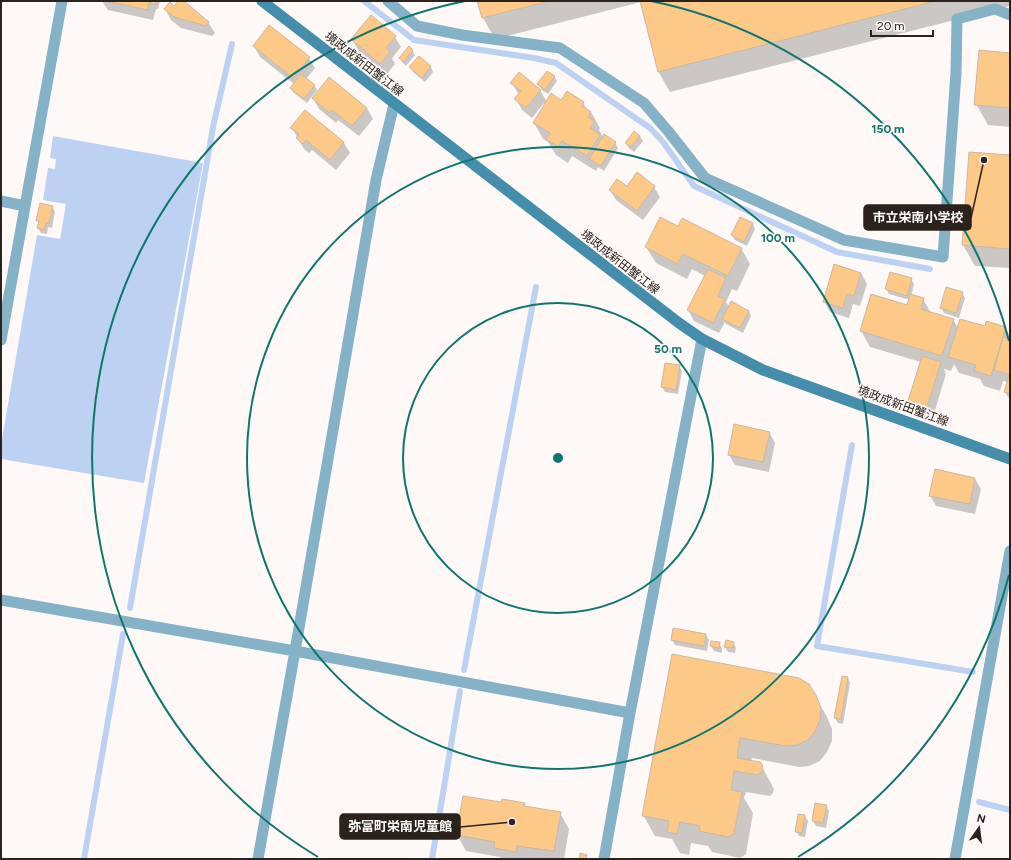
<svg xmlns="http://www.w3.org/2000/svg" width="1011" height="860" font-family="Figtree,'Noto Sans JP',sans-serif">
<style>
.water{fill:#bdd2f2}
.shadow{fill:#0003}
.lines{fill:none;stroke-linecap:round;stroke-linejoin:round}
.stream{stroke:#bdd2f2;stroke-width:6}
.building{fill:#fcc989;stroke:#cab9a5}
.minor{stroke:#85b2c6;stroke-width:11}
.secondary{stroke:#458eab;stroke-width:11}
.ring{fill:none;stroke:#0f766e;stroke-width:2}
.labels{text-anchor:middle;stroke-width:3.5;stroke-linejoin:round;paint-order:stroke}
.street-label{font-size:12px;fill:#2b221d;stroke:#fef9f6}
.centre{fill:#0f766e;stroke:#fef9f6;stroke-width:2}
.ring-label{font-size:12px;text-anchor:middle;font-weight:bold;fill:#0f766e;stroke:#fef9f6;stroke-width:3.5;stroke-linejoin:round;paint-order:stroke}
.leader{fill:none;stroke:#2b221d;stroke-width:1.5}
.callout-dot{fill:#2b221d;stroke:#fef9f6;stroke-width:1.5}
.callout{fill:#2b221d;stroke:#2b221d;stroke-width:1.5}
.callout-label{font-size:13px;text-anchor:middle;font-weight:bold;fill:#fff}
</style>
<rect width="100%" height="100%" fill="#fef9f6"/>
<!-- water -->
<path class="water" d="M53,136L203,163L144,483L1,459V445L37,235L60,239L66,204L43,200L48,168L55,169L56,159L50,158Z"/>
<!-- shadow -->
<path class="shadow" d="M102,1H160L158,9H156L153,20L108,10Z
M179,1H183L208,22L215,33L212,36L181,28L171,20L165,9L174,7Z
M478,1H1010V6L670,92L658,71L641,2L495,39L483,18Z
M395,37L401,47L392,58L395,64L387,74L358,50L352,39Z
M254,46L309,58L315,68L306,79L314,85L317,90L307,103L294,93L291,88L294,84L260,57Z
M412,50L415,55L406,66L403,63L400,58Z
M1010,54V127L988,125L976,104Z
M419,57L431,67L433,72L425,82L413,72L410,67Z
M554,76L557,81L548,94L542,90L539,85Z
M330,78L367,108L373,119L359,136L338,120L336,123L319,109L313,98Z
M512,83L540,90L547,102L562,101L583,103L588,111L591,112L600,128L599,130L603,137L615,143L618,148L604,171L598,167L596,171L572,156L568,163L556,155L548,142L543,139L534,123L545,104L544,103L532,118L522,110L516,99L519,95Z
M305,111L344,143L350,153L336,170L312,150L309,153L304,149L292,128Z
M640,136L643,141L634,152L629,148L626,143Z
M1010,156V268L975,266L963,245Z
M627,187H654L660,197L643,220L616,200L610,190Z
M52,207L55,212L52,228L48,227L47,234L41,233L38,228L39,223L37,221Z
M753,224L755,229L747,246L735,240L732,235Z
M678,227L741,248L750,264L737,291L732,289L726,302L729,307L749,311L751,316L743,333L726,324L725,322L719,333L694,321L688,310L705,276L692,269L687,279L656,263L646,247Z
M861,273L867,284L860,306L853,304L849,318L830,312L824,301Z
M911,279L914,284L911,296L923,299L931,313L953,319L958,328L1005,327L1010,336V398L1008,397L1005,392L1008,382L1003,381L1000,391L984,386L980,379L959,373L954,364L951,371L944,369L946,374L932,420L915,415L908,404L921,362L870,347L861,331L871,295L908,306L910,300L889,294L886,289Z
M947,288L962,293L965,298L959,318L944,313L941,308Z
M679,366L682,371L678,394L665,392L662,387Z
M769,432L775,443L769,472L735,465L729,455Z
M975,479L981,489L975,514L936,506L930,495Z
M706,635L709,640L707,651L675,645L672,640Z
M733,642L736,648L735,653L728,652L725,647Z
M719,643L722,648V653L714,651L711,646Z
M673,655L815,696L827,717L832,729V741L827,752L820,761L809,766L799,767L752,758L751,761L761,765L774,789L773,793L770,796L746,792L744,798L753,813L746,854L740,858L712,852L708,846L691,843L689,855L680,853L672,839L655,836L643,815Z
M848,678L850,683L843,724L838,723L835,718Z
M502,804H524L526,808L560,813L569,829L564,859H501L500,857L466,851L457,835Z
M826,806L829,811L826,828L816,826L813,821Z
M799,815L805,816L808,821L805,837L799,836L796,831Z"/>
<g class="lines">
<!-- stream -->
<path class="stream" d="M364,1L414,40L534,58L556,63L650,128L663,142L694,186L837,252L930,269
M852,445L817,646L973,672
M130,608L213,127L232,44
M464,670L536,287
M979,802L1010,810
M84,859L123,634
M432,859L460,691"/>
</g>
<!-- building -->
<path class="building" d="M105,1H149L148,10Z
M150,1H156V5L150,3Z
M178,1H184L209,22L206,26L174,17L164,9L170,2L174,6Z
M477,1H550L482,18Z
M640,1H936L658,72Z
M371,15L396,36L386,48L390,52L380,64L351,39Z
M269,25L310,57L293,78L253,46Z
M409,46L413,50L403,62L399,58Z
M979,50L1010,53V108L974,105Z
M419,56L431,66L422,78L409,67Z
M547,71L555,76L545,90L537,84Z
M519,72L541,90L526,108L514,99L521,91L510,83Z
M301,74L315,85L304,99L290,88Z
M329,77L367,108L352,126L332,110L329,113L312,98Z
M567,91L584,102L582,106L591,112L588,117L595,121L590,128L600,135L587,156L562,141L558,147L546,139L550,133L533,123L551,93L561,100Z
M305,110L344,142L330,160L306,140L303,144L296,138L299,134L290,128Z
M634,131L640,136L631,147L625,143Z
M604,134L616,142L601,166L589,159Z
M969,152L1010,155V249L962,245Z
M637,172L655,186L637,211L609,190L617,179L627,186Z
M40,203L53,206L49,223H46L44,230L37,228L39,221H36Z
M660,217L678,226L682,218L742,248L728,276L683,254L677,264L645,247Z
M740,217L753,223L744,242L731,235Z
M834,264L861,273L854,296L847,294L843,308L823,302Z
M708,269L726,278L718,296L725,299L713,323L687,310Z
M890,272L912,278L907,296L885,289Z
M946,287L963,292L956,313L940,308Z
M871,294L907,305L910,294L924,298L921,309L954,319L942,356L860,331Z
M731,301L749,311L740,328L722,319Z
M960,319L985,326L986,321L1006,327L991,376L974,371L976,365L948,357Z
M1003,337L1010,339V375L994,370Z
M922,356L941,362L926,410L907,404Z
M665,363L680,365L676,390L661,387Z
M1009,375H1010V394L1004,392Z
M734,424L770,432L763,462L728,455Z
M935,469L975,478L970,504L929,496Z
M673,628L706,634L704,646L671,640Z
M726,640L734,642L733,648L724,647Z
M711,641L720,642L719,648L710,646Z
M672,654L799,678L809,684L816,695L821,708L820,720L815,731L808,740L797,745L786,746L740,738L737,758L760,762L762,764L763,770L762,772L757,775L734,771L731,790L742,792L734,834L728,837L699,831L700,826L680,822L677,834L667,832L669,821L642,816Z
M842,676L848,677L841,719L834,718Z
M463,796L501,802L502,799L525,803L524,806L561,812L554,851L517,846L516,852L494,848L495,842L456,835Z
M815,803L827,805L823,823L812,821Z
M798,814L805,815L802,833L795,832Z
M580,853L587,855L586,859H579Z"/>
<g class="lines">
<!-- minor -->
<path class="minor" d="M388,1L417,26L462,35L560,48L644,103L668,131L705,178L844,240L943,257L956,73L957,19L995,9L1010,15
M1,201L25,206
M1,340L62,1
M1,600L295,651L630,713
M258,859L295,651L376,180L394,104
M604,859L630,713L702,339
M955,859L1010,551"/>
<!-- secondary -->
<path class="secondary" d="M262,1L679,323L702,339L763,370L1010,459"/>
</g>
<!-- distance rings -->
<g class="ring">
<circle cx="558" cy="458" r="155"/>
<circle cx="558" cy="458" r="311"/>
<path d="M1009 575A466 466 0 0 1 798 857M318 857A466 466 0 0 1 465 1M651 1A466 466 0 0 1 1009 341"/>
</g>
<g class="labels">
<!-- street labels -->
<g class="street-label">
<text transform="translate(364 64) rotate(38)" y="4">境政成新田蟹江線</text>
<text transform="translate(620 262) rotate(38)" y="4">境政成新田蟹江線</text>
<text transform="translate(903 406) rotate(20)" y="4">境政成新田蟹江線</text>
</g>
</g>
<circle cx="558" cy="458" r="6" class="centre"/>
<g class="ring-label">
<text x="888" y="133">150 m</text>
<text x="778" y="242">100 m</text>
<text x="668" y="353">50 m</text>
</g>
<!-- callouts -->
<path class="leader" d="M984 160L971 218M512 822L460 827"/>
<g class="callout-dot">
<circle cx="984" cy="160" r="4"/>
<circle cx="512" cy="822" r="4"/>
</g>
<g class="callout">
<rect x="864" y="205" width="107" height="25" rx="4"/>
<rect x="340" y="814" width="120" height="25" rx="4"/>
</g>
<g class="callout-label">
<text x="918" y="222">市立栄南小学校</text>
<text x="400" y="831">弥富町栄南児童館</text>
</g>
<!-- border -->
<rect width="1011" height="860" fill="none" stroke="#2b221d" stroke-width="4"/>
<!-- north arrow -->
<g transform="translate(979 828) rotate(14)" stroke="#fef9f6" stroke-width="3" paint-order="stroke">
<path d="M0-3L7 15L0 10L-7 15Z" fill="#2b221d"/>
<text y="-6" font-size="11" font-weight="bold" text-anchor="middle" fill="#2b221d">N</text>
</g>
<!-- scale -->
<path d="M871 30v6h62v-6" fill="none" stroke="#2b221d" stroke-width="2"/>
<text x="877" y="30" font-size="12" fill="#2b221d" stroke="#fef9f6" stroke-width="3" paint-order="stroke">20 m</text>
</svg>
